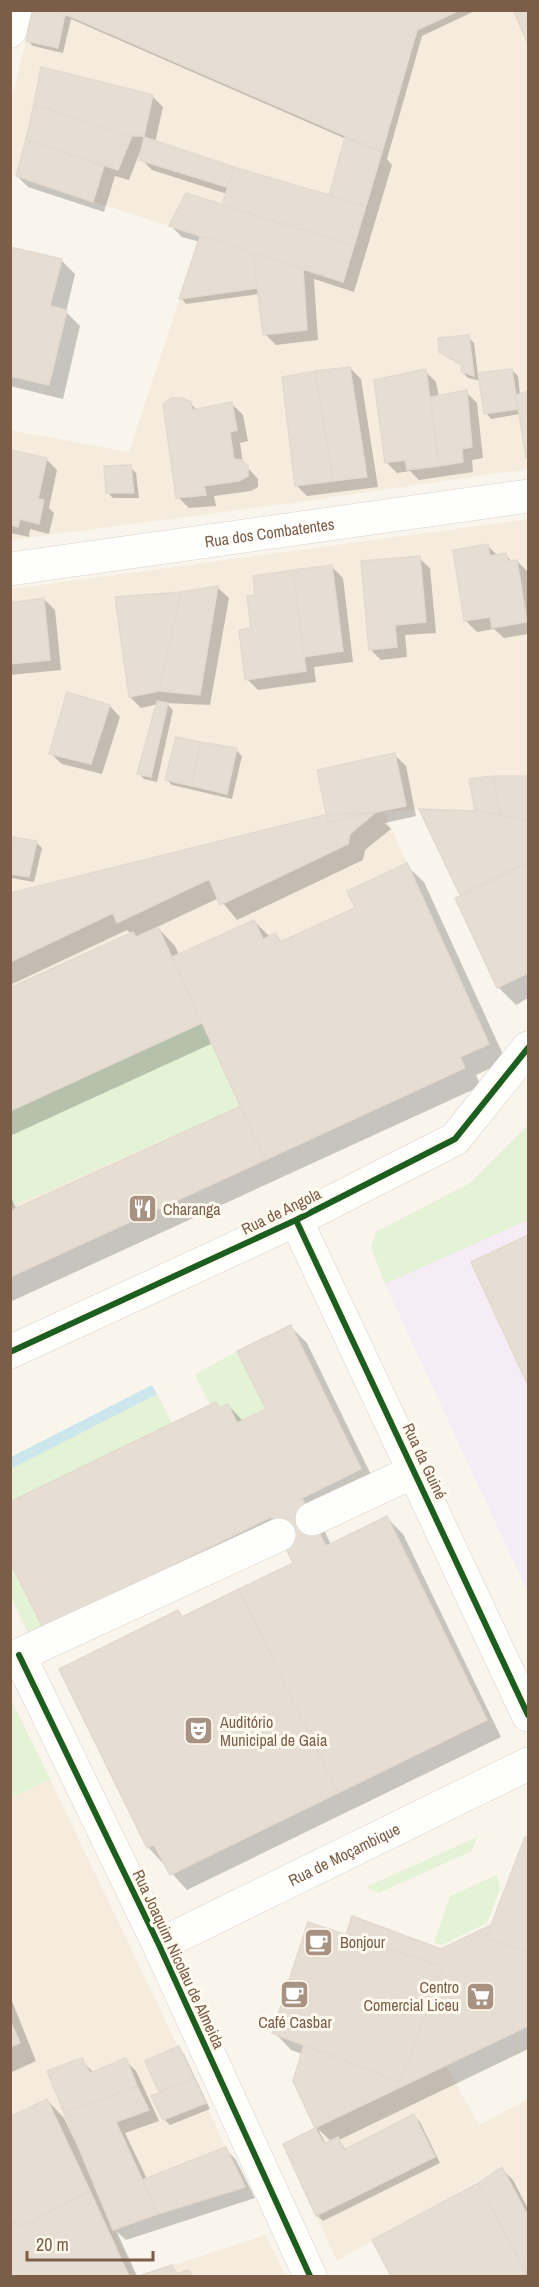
<svg xmlns="http://www.w3.org/2000/svg" width="539" height="2287" font-family="'Archivo Narrow',sans-serif">
<style>
.residential{fill:#f6ecdd}
.education{fill:#f6ecf5}
.green{fill:#e4f2d6}
.water{fill:#cce7ec}
.shadow{fill:#0003;fill-rule:evenodd}
.building{fill:#e6ded3;stroke:#e3d9ce;stroke-width:1.5}
.lines{fill:none;stroke-linecap:round;stroke-linejoin:round}
.minor-casing{stroke:#d9d2cb;stroke-width:34}
.minor{stroke:#fefefc;stroke-width:33}
.cycleway-casing{stroke:#fffaf0;stroke-width:10}
.cycleway{stroke:#1b5e20;stroke-width:6}
.labels{text-anchor:middle;stroke-width:6;stroke-linejoin:round;paint-order:stroke}
.street-label{font-size:16px;fill:#7c5e48;stroke:#fffaf0}
.poi-label{font-size:16px;fill:#7c5e48;stroke:#fffaf0;text-anchor:start}
</style>
<rect width="100%" height="100%" fill="#f9f5ed"/>
<!-- residential -->
<path class="residential" d="M33,11H57L381,152L417,30L460,11H528V469L285,504L11,540L10,430L129,452L200,236L11,175V102Z
M528,519V973L497,988L455,898L460,895L419,809L384,812L489,1044L460,1057L465,1068L11,1277L10,589Z
M50,1779L245,2187L114,2230L135,2276H11V1799Z
M446,2066L479,2125L528,2099V2216L502,2167L337,2261L283,2144Z
M266,2235L286,2276H139Z"/>
<!-- education -->
<path class="education" d="M528,1125V1593L385,1284L371,1247L376,1232L470,1183Z"/>
<!-- green -->
<path class="green" d="M202,1023L241,1106L11,1207L10,1111Z
M528,1125V1220L385,1284L371,1247L376,1232L470,1183Z
M237,1351L266,1409L237,1423L228,1404L219,1408L216,1402L210,1404L195,1375Z
M157,1394L172,1423L11,1502V1469Z
M10,1562L43,1628L29,1635L11,1597Z
M10,1697L50,1779L11,1799H10Z
M477,1837L472,1851L379,1893L366,1887Z
M497,1875L500,1889L487,1923L442,1945L434,1943L450,1896Z"/>
<!-- water -->
<path class="water" d="M152,1385L157,1394L11,1469V1457Z"/>
<!-- shadow -->
<path class="shadow" d="M53,10L66,16L67,10H477L422,36L387,159L392,165L354,292L314,279L318,340L276,345L265,334L259,294L186,304L181,298L200,242L182,237L171,226L223,206L227,194L152,170L141,159V149L129,180L115,176L104,212L28,187L17,176L42,69L152,96L163,107L155,143L330,198L346,139L71,19L63,53L33,46L27,40Z
M10,249L61,260L75,274L66,312L80,326L63,399L10,386Z
M468,337L474,343L478,375L512,370L518,376L520,395L528,393V459L520,414L491,419L486,413L481,381L468,378L462,372L464,367L441,351Z
M350,368L361,379L378,487L307,496L296,485Z
M425,371L436,382L439,397L466,392L477,403L483,458L472,460L473,472L419,480L410,471L397,473L386,462Z
M190,403L197,410L232,404L243,415L248,441L240,443L243,463L258,479V487L251,491L214,496L216,506L189,508L178,497Z
M10,451L46,459L57,470L49,508L54,513L49,534L30,529L29,537L10,533Z
M130,467L136,473L139,498H113L108,493Z
M488,546L498,556L505,555L513,562L517,561L528,572V634L504,638L494,629L477,632L466,621Z
M419,558L430,568L436,633L405,635L407,657L381,660L370,649Z
M332,567L343,578L353,662L314,667L316,682L258,690L247,679L256,596Z
M218,588L229,598L210,705L166,703L173,710L157,782L144,779L139,773L158,704L141,708L130,697L117,599Z
M44,599L55,610L61,670L10,675V605Z
M110,706L120,717L102,774L62,764L51,754Z
M236,750L242,756L232,799L172,785L166,779Z
M395,755L406,766L416,816L385,823L391,829L365,850L363,860L237,920L219,898L157,927L175,946L179,955L254,921L270,937L275,935L283,943L357,909L406,865L424,882L506,1061L476,1075L481,1086L10,1302V1195L17,1210L242,1107L213,1043L10,1136V990L131,934L127,930L10,985V894L325,817Z
M493,777L528,778V998L516,1005L498,987L461,894L477,813L471,780Z
M13,839L36,842L42,848L34,882L11,878Z
M528,1236V1381L473,1262Z
M291,1327L307,1343L376,1485L317,1514L331,1545L387,1518L403,1534L501,1737L187,1890L148,1847L178,1612L184,1618L295,1564L281,1535L60,1643L216,1404L220,1409L228,1405L243,1421L268,1410Z
M526,1839H528V2049L339,2140L346,2150L414,2116L420,2122L440,2163L323,2221L317,2215L285,2145L317,2129L295,2081L302,2054L291,2050L274,2032L353,1939L441,1951L491,1927ZM318,2129L332,2142L326,2145Z
M10,1996L36,2061L10,2073Z
M178,2048L184,2054L210,2109L170,2125L164,2119L161,2093L147,2062Z
M81,2060L94,2073L125,2060L136,2071L159,2121L125,2133L147,2179L226,2149L236,2160L255,2198L126,2240L117,2232L137,2276H10V2118L47,2100L64,2118L74,2139L76,2138Z
M502,2169L513,2180L528,2209V2276H393L374,2241Z
M172,2267L179,2275L187,2272L192,2276H147Z"/>
<!-- building -->
<path class="building" d="M33,10H57L65,14L58,48L26,41Z
M66,10H460L417,30L382,152L65,14Z
M513,10H528V44Z
M41,67L153,95L144,136H132L34,104Z
M34,104L132,136L118,170L26,140Z
M144,137L234,167L227,187L139,160Z
M345,137L382,152L366,206L329,196Z
M26,140L104,166L93,202L16,176Z
M234,167L366,206L354,246L222,205Z
M186,193L354,246L343,282L169,226Z
M200,236L253,253L257,288L179,299Z
M10,247L62,259L50,306L67,310L49,385L10,376Z
M253,253L303,269L307,330L263,335Z
M469,335L474,376L461,372L462,365L439,352L438,338Z
M350,367L367,477L333,481L315,371Z
M426,369L439,466L407,470L405,460L385,463L374,380Z
M512,369L518,409L484,414L478,373Z
M315,371L333,481L295,486L282,377Z
M467,390L472,447L462,449L463,462L439,466L431,397Z
M528,391V457L526,458L516,395Z
M171,398H183L191,402L192,410L232,402L237,430L230,432L234,459L242,460L248,466V476L239,481L204,486L206,495L176,498L163,404Z
M10,450L47,458L38,499L44,500L39,524L20,519L18,527L10,525Z
M131,465L134,493H106L104,466Z
M488,544L490,556L506,553L508,561L517,560L527,622L492,628L490,617L464,621L453,550Z
M420,556L426,622L395,625L397,647L369,650L361,561Z
M332,565L343,651L304,657L293,570Z
M293,570L306,671L245,680L239,630L251,628L247,596L255,595L253,576Z
M218,586L200,695L159,691L181,592Z
M181,592L159,691L129,697L115,597Z
M44,598L50,660L10,664V603Z
M67,692L110,705L91,764L49,754Z
M157,701L168,703L151,777L137,774Z
M176,737L200,742L192,786L165,780Z
M200,742L237,748L227,794L192,786Z
M395,753L406,806L328,822L317,770Z
M493,776H528V820L500,815Z
M493,776L500,815L475,811L469,779Z
M419,809L475,811L528,820V862L460,895Z
M376,812L350,834L348,844L220,905L209,879L117,923L113,913L10,962V893L325,815Z
M12,837L37,841L29,877L10,874Z
M528,862V973L497,988L455,898Z
M407,863L489,1044L460,1057L465,1068L265,1160L172,957L254,920L263,939L276,933L280,942L355,908L347,891Z
M158,927L202,1023L10,1111V988L133,932L136,937Z
M241,1106L265,1160L10,1277V1211Z
M528,1235V1385L471,1262Z
M291,1325L361,1469L302,1498L312,1519L326,1546L387,1516L487,1720L338,1793L239,1589L293,1563L271,1517L43,1628L10,1562V1502L216,1402L219,1408L228,1404L237,1423L266,1409L237,1351Z
M239,1589L338,1793L170,1875L154,1845L147,1848L59,1669L178,1610L182,1617Z
M525,1837L528,1838V1952L486,1938Z
M352,1916L441,1949L491,1925L486,1938L528,1952V2026L315,2128L293,2081L304,2045L400,2082L443,1967L346,1935Z
M308,1922L443,1967L400,2082L272,2033Z
M10,2020L20,2043L10,2047Z
M179,2046L194,2078L159,2092L145,2061Z
M82,2058L90,2073L126,2058L137,2086L64,2113L47,2071Z
M194,2078L206,2103L163,2120L151,2096Z
M137,2086L149,2110L116,2122L158,2214L113,2230L64,2113Z
M47,2099L90,2191L19,2228L16,2222L10,2225V2117Z
M414,2114L435,2157L316,2216L283,2144L315,2128L324,2144L338,2137L344,2150Z
M226,2147L245,2187L158,2214L142,2180Z
M502,2167L528,2216V2276L478,2183Z
M478,2183L526,2273L520,2276H391L372,2240Z
M90,2191L129,2276H10V2225L16,2222L19,2228Z
M172,2265L177,2274L188,2270L192,2276H139Z"/>
<g class="lines">
<defs>
<g id="minor">
<path d="M10,31L15,10"/>
<path id="s1" d="M10,569L528,496"/>
<path d="M296,1220L528,1715"/>
<path d="M10,1352L296,1220L455,1139L528,1048"/>
<path d="M312,1519L415,1471"/>
<path d="M279,1535L19,1655L159,1945L310,2276"/>
<path id="s2" d="M159,1945L528,1764"/>
</g>
</defs>
<!-- minor casing -->
<use href="#minor" class="minor-casing"/>
<!-- minor -->
<use href="#minor" class="minor"/>
<defs>
<path id="cycleway" d="M296,1220L528,1715
M10,1352L296,1220L455,1139L528,1048
M19,1655L159,1945L310,2276"/>
</defs>
<!-- cycleway casing -->
<use href="#cycleway" class="cycleway-casing"/>
<!-- cycleway -->
<use href="#cycleway" class="cycleway"/>
</g>
<!-- icons -->
<defs>
<symbol id="restaurant-square" viewBox="-11 -11 22 22"><rect x="-9" y="-9" width="18" height="18" rx="4" fill="#a89382" stroke="#fffaf0"/><path d="M-5-6h1v4h1v-4h1v4h1v-4h1v5L-1.5 .5V6h-2V.5L-5-1ZM5-6V6H3V1.5H1.5Q1.5-4 5-6Z" fill="#fff"/></symbol>
<symbol id="theatre-square" viewBox="-11 -11 22 22"><rect x="-9" y="-9" width="18" height="18" rx="4" fill="#a89382" stroke="#fffaf0"/><path d="M-5-5.5Q0-4 5-5.5V0Q5 5 0 6Q-5 5-5 0ZM-3.3-2.5H-1v1.5H-3.3ZM1-2.5H3.3v1.5H1ZM-2.8 1Q0 5.5 2.8 1Z" fill="#fff"/></symbol>
<symbol id="cafe-square" viewBox="-11 -11 22 22"><rect x="-9" y="-9" width="18" height="18" rx="4" fill="#a89382" stroke="#fffaf0"/><path d="M-5.5-4.5H6V0H3Q3 3.5 0 3.5H-2.5Q-5.5 3.5-5.5 0ZM3-3.2v2h1.7v-2ZM-6 4.5H4V6H-6Z" fill="#fff"/></symbol>
<symbol id="supermarket-square" viewBox="-11 -11 22 22"><rect x="-9" y="-9" width="18" height="18" rx="4" fill="#a89382" stroke="#fffaf0"/><path d="M-6-5.5h2.5l.6 2H6L4.5 2H-2.5L-4.4-4H-6ZM-1.5 3.2a1.3 1.3 0 1 0 .1 0ZM3 3.2a1.3 1.3 0 1 0 .1 0Z" fill="#fff"/></symbol>
</defs>
<g fill-rule="evenodd">
<use href="#restaurant-square" x="126" y="1192" width="33" height="33"/>
<use href="#theatre-square" x="182" y="1714" width="33" height="33"/>
<use href="#cafe-square" x="302" y="1926" width="33" height="33"/>
<use href="#cafe-square" x="278" y="1978" width="33" height="33"/>
<use href="#supermarket-square" x="464" y="1980" width="33" height="33"/>
</g>
<g class="labels">
<!-- street labels -->
<g class="street-label">
<text dy="6" stroke="none"><textPath href="#s1" startOffset="262">Rua dos Combatentes</textPath></text>
<text transform="translate(281 1211) rotate(-26)" y="6">Rua de Angola</text>
<text transform="translate(425 1461) rotate(65)" y="6">Rua da Guiné</text>
<text dy="6" stroke="none"><textPath href="#s2" startOffset="206">Rua de Moçambique</textPath></text>
<text transform="translate(179 1959) rotate(65)" y="6">Rua Joaquim Nicolau de Almeida</text>
</g>
<!-- poi labels -->
<g class="poi-label">
<text x="163" y="1215">Charanga</text>
<text x="220" y="1728">Auditório<tspan x="220" dy="18">Municipal de Gaia</tspan></text>
<text x="340" y="1948">Bonjour</text>
<text x="459" y="1993" text-anchor="end">Centro<tspan x="459" dy="18">Comercial Liceu</tspan></text>
<text x="295" y="2028" text-anchor="middle">Café Casbar</text>
</g>
</g>
<!-- border -->
<rect width="539" height="2287" fill="none" stroke="#7c5e48" stroke-width="24"/>
<!-- scale -->
<path d="M27 2251v9h126v-9" fill="none" stroke="#7c5e48" stroke-width="3"/>
<text x="36" y="2251" font-size="18" fill="#7c5e48" stroke="#fffaf0" stroke-width="4.5" paint-order="stroke">20 m</text>
</svg>
